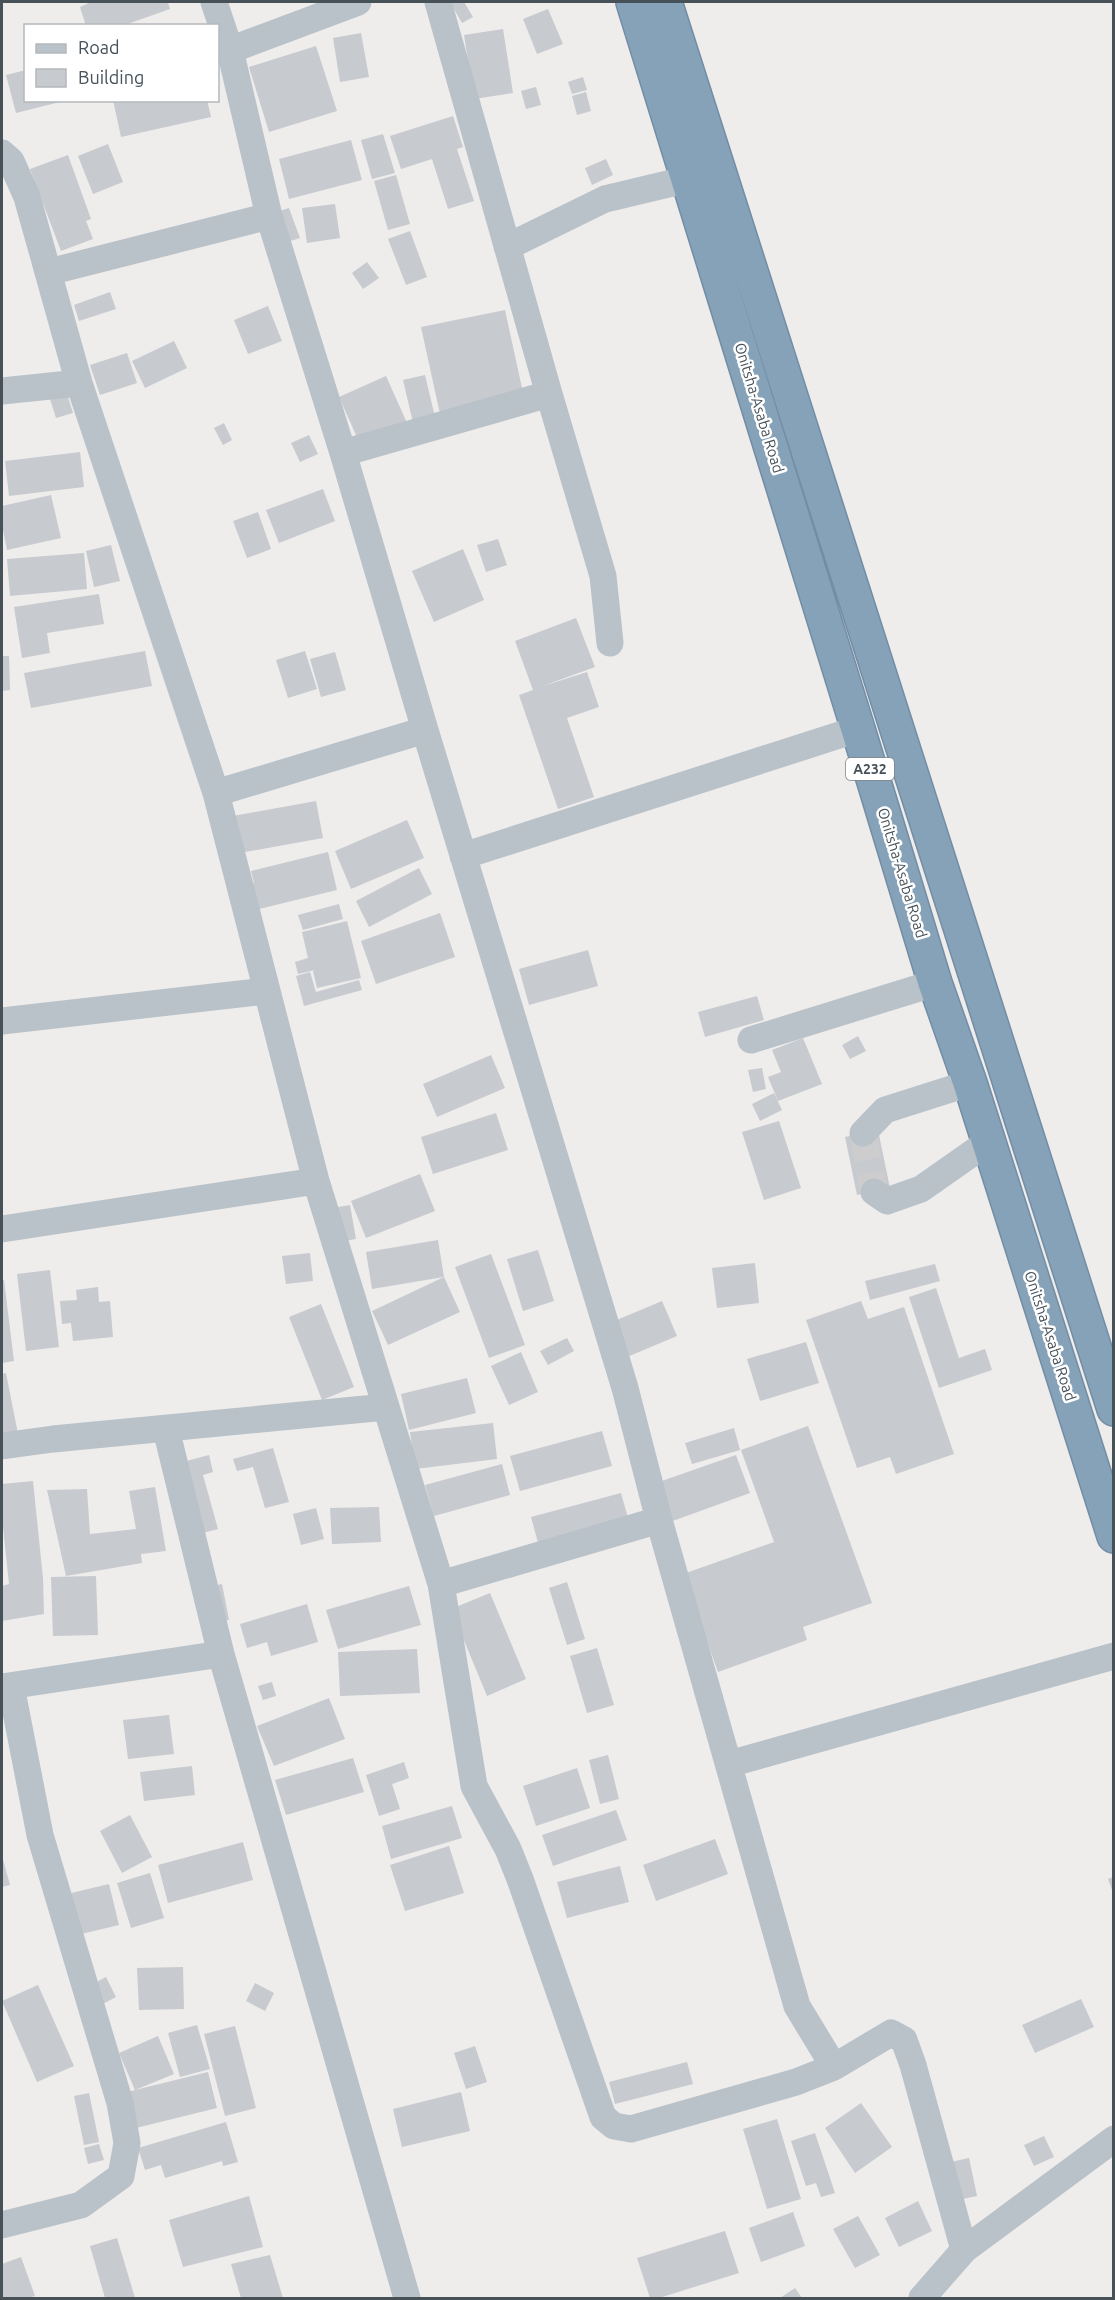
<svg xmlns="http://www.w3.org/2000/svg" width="1115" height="2300" font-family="Ubuntu,sans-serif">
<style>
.building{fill:#c7cacf}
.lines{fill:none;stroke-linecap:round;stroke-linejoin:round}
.minor-tunnel{stroke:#cdcdce;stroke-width:27;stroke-dasharray:27 14;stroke-linecap:butt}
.highway-casing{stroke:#728da4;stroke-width:36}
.minor{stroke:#b8c2c8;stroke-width:27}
.highway{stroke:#86a2b9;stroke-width:33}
.labels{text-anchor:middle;stroke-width:5;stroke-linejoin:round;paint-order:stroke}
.shield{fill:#fff;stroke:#7e858a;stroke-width:1.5}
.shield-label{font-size:14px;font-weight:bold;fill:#465158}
.street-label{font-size:15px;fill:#465158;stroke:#fff}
</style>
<rect width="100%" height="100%" fill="#efecec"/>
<!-- building -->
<path class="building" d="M91,2H168L170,9L122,26H86L80,7Z
M450,2H464L473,17L462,23Z
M548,9L563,44L537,54L523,19Z
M503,29L513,93L474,99L464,35Z
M361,33L369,77L340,82L333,38Z
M316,46L337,111L269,132L249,67Z
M26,70V100L64,101L16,113L6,75Z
M583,77L587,90L572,94L568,82Z
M536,87L541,105L526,109L521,91Z
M586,92L591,111L577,115L572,96Z
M113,100H207L211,117L121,137Z
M453,116L463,147L457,149L474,201L448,209L432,159L401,169L390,136Z
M383,134L395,173L372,179L361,140Z
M351,140L362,180L289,199L279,159Z
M108,144L123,182L93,194L78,156Z
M68,155L91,219L86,221L93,239L61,251L30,169Z
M606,159L613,175L592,185L585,168Z
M396,175L410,224L388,230L374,181Z
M335,204L340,238L307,243L302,208Z
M289,208L300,238L284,243L273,213Z
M410,231L427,277L406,285L388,239Z
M367,262L379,278L363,289L352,273Z
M110,292L116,309L79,321L74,305Z
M268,306L282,341L248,354L234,320Z
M505,310L524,397L440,414L421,327Z
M174,341L187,368L145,388L132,361Z
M127,353L137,383L100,395L90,365Z
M425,375L436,421L414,427L403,380Z
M386,376L407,423L360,444L339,397Z
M67,394L73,413L56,418L50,399Z
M224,423L232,440L223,445L214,428Z
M309,435L318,454L300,462L291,443Z
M80,452L84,487L9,496L5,461Z
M323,489L335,521L279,543L266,510Z
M51,495L61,538L7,550L2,525V506Z
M258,512L271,549L247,558L233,521Z
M498,539L507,565L486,572L477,545Z
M111,545L120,581L94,587L86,551Z
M463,549L484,600L434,622L412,571Z
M84,553L87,589L10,596L7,559Z
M99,594L104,624L47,633L50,653L22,658L14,607Z
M576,618L595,667L540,687L587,672L599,707L567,718L594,797L558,809L519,695L533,690L515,641Z
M145,651L152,686L31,708L24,673Z
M305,651L317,689L288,698L276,660Z
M335,652L346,690L321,697L310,659Z
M2,656H9L10,690L2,691Z
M316,801L323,838L234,854L227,817Z
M407,820L424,858L351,889L335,851Z
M328,852L337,890L247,912L240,887L254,883L251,871Z
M419,868L432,894L369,927L356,901Z
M339,904L343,919L303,930L298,915Z
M440,913L455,957L376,984L361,941Z
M347,921L361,978L317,988L313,971L315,970L298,974L295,962L308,958L302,932Z
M588,950L598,986L529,1005L519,969Z
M310,972L316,992L359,980L362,990L304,1006L296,976Z
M757,996L764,1020L705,1037L698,1012Z
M858,1036L866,1051L850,1059L842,1045Z
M803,1038L822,1084L778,1101L768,1077L781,1072L772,1050Z
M491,1055L505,1088L437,1117L423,1084Z
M762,1068L766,1089L753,1092L748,1070Z
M774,1093L782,1110L760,1121L752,1104Z
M496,1113L508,1150L433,1174L421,1137Z
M779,1121L801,1188L764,1200L742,1132Z
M878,1130L890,1188L857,1195L845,1137Z
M420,1174L435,1211L366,1238L351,1201Z
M350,1205L356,1239L338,1242L332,1208Z
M438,1240L444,1277L372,1289L366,1252Z
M538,1250L554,1301L523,1311L507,1259Z
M310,1253L313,1281L286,1284L282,1256Z
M491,1254L525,1345L489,1358L455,1267Z
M755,1263L759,1303L717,1308L712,1268Z
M935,1264L940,1281L870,1300L865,1281Z
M50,1270L59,1347L26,1351L17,1274Z
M444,1277L460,1312L388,1345L372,1311Z
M2,1280H4L14,1361L2,1363Z
M98,1287L99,1302L110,1301L113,1337L73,1341L71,1323L62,1324L60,1301L77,1300L76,1290Z
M936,1288L959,1358L985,1349L992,1370L939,1388L909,1297Z
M662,1301L677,1336L627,1357L612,1322Z
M861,1301L868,1319L904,1307L954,1454L896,1474L890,1457L857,1468L806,1320Z
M321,1304L354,1387L322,1400L289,1317Z
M567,1338L574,1351L548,1365L540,1351Z
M806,1342L819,1383L760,1401L747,1359Z
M521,1352L538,1392L509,1405L491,1366Z
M6,1373L20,1444L2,1446V1374Z
M467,1378L476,1413L409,1430L401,1394Z
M493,1423L497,1459L415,1469L410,1432Z
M808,1426L872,1603L803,1627L807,1640L718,1672L683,1574L774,1542L741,1450Z
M734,1428L740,1450L692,1464L685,1443Z
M602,1431L612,1466L520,1491L510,1456Z
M273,1448L289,1502L265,1508L253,1467L237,1471L233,1459Z
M209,1455L213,1472L203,1475L218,1529L199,1534L179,1463Z
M736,1455L750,1493L670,1522L656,1483Z
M502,1464L510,1495L434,1516L425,1485Z
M33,1481L43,1578L44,1614L2,1621V1586L9,1584L2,1517V1484Z
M155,1487L166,1551L141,1554L142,1563L66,1576L47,1490L87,1489L90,1534L136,1529L129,1491Z
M621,1493L630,1525L540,1550L531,1517Z
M379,1507L381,1542L332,1544L330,1508Z
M316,1508L324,1539L301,1545L293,1514Z
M96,1576L98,1635L53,1636L51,1577Z
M567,1582L585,1639L567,1645L549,1588Z
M222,1584L229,1620L215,1622L208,1587Z
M409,1586L421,1625L338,1649L326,1610Z
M490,1593L526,1679L487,1696L451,1609Z
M307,1604L318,1642L271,1656L267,1642L247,1648L240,1624Z
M597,1648L614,1705L587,1713L570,1656Z
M417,1649L420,1693L340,1696L338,1652Z
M272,1682L276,1696L263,1700L258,1686Z
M329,1698L345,1739L274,1766L257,1726Z
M169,1715L174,1754L128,1759L123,1720Z
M608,1755L619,1799L600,1804L589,1760Z
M353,1758L364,1792L286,1815L275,1780Z
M404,1762L409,1778L392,1784L400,1809L379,1816L366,1775Z
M192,1766L195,1795L144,1801L140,1772Z
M577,1768L590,1808L536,1826L523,1786Z
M452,1806L462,1838L391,1859L382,1826Z
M616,1810L627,1840L553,1866L542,1835Z
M130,1815L152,1857L122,1873L100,1831Z
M715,1839L728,1874L656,1901L643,1865Z
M243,1842L253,1880L168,1903L158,1865Z
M449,1846L464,1893L405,1911L390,1865Z
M2,1856L10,1885L2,1887Z
M620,1866L629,1902L567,1918L557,1882Z
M150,1873L164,1918L131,1928L117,1883Z
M1113,1877V1893L1108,1879Z
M109,1884L119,1925L77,1935L67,1894Z
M183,1967L184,2009L139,2010L137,1968Z
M106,1977L116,1997L97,2007L87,1987Z
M255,1983L274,1993L265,2011L246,2001Z
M38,1985L74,2066L37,2082L2,2001Z
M1081,1999L1094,2027L1035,2053L1022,2025Z
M197,2025L210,2069L180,2077L168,2033Z
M235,2026L256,2108L225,2116L204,2034Z
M158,2036L174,2074L135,2090L208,2072L217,2108L132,2129L124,2093L135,2090L119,2053Z
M475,2046L487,2082L466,2089L454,2053Z
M687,2062L693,2084L615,2104L609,2082Z
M461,2092L470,2131L402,2147L393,2109Z
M89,2093L99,2142L84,2145L74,2096Z
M861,2103L892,2147L855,2173L825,2128Z
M777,2119L801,2199L767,2209L743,2129Z
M226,2122L238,2162L223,2166L222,2161L165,2178L161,2165L145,2170L138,2148Z
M815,2133L835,2193L821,2197L816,2183L806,2186L791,2141Z
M1044,2136L1054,2157L1034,2166L1024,2145Z
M99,2144L104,2160L88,2164L84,2148Z
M969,2158L977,2196L953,2201L946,2163Z
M249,2196L263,2247L183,2267L169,2220Z
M918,2201L932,2231L899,2247L885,2218Z
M793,2212L805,2246L761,2262L749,2228Z
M858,2216L880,2255L855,2268L833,2229Z
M725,2231L739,2273L659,2298H650L637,2258Z
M117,2238L135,2298H105L90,2246Z
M270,2255L283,2298H241L231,2264Z
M21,2257L35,2296L27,2298H2V2264Z
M795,2288L802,2298H780Z"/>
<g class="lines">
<!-- minor-tunnel -->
<path class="minor-tunnel" d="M863,1133L874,1192"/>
<defs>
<path id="highway" d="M633,2L858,729L935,983L970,1083L1114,1536
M665,2L1114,1409"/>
</defs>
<!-- highway casing -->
<use href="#highway" class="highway-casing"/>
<!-- minor -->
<path class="minor" d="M214,2L230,50L269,216L343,453L425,730L625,1388L659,1520L797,2006L834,2067L891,2033L904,2040L913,2065L964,2250L1114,2139
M438,2L549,394L603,576L610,643
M230,50L358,2
M2,153L11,161L27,197L79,383L216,793L316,1181L441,1584L474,1786L508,1849L520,1879L603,2117L614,2126L631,2129L796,2082L834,2067
M507,247L605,199L689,179
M49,272L269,216
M2,391L79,383
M343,453L549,394
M216,793L425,730
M463,856L858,729
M2,1021L266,991
M751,1040L935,983
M863,1133L885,1110L970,1083
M874,1192L887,1201L921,1189L988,1142
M2,1229L316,1181
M166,1429L221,1654L407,2298
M2,1446L53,1439L386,1407
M441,1584L659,1520
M2,1687L221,1654
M729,1764L1114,1656
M2,2225L81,2205L121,2176L127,2143L120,2103L40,1835L11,1686
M922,2298L964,2250"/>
<!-- highway -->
<use href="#highway" class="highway"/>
</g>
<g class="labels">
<!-- shield labels -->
<rect class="shield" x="846" y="758" width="48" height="22" rx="4.5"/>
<g class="shield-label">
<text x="870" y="774">A232</text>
</g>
<!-- street labels -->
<g class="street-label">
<text transform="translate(759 408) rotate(73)" y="5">Onitsha-Asaba Road</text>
<text transform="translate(902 873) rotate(73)" y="5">Onitsha-Asaba Road</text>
<text transform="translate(1050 1336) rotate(72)" y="5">Onitsha-Asaba Road</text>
</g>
</g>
<!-- border -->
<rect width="1115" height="2300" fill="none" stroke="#465158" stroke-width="6"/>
<!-- legend -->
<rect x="24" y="24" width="195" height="78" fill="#ffffff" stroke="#b5b9bc" stroke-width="1.5"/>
<rect x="36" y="44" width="30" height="9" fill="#b8c2c8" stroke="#b5b9bc" stroke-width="1.5"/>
<text x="78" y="54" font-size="18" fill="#465158">Road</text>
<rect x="36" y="69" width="30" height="18" fill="#c7cacf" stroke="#b5b9bc" stroke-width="1.5"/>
<text x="78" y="84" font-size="18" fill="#465158">Building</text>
</svg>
